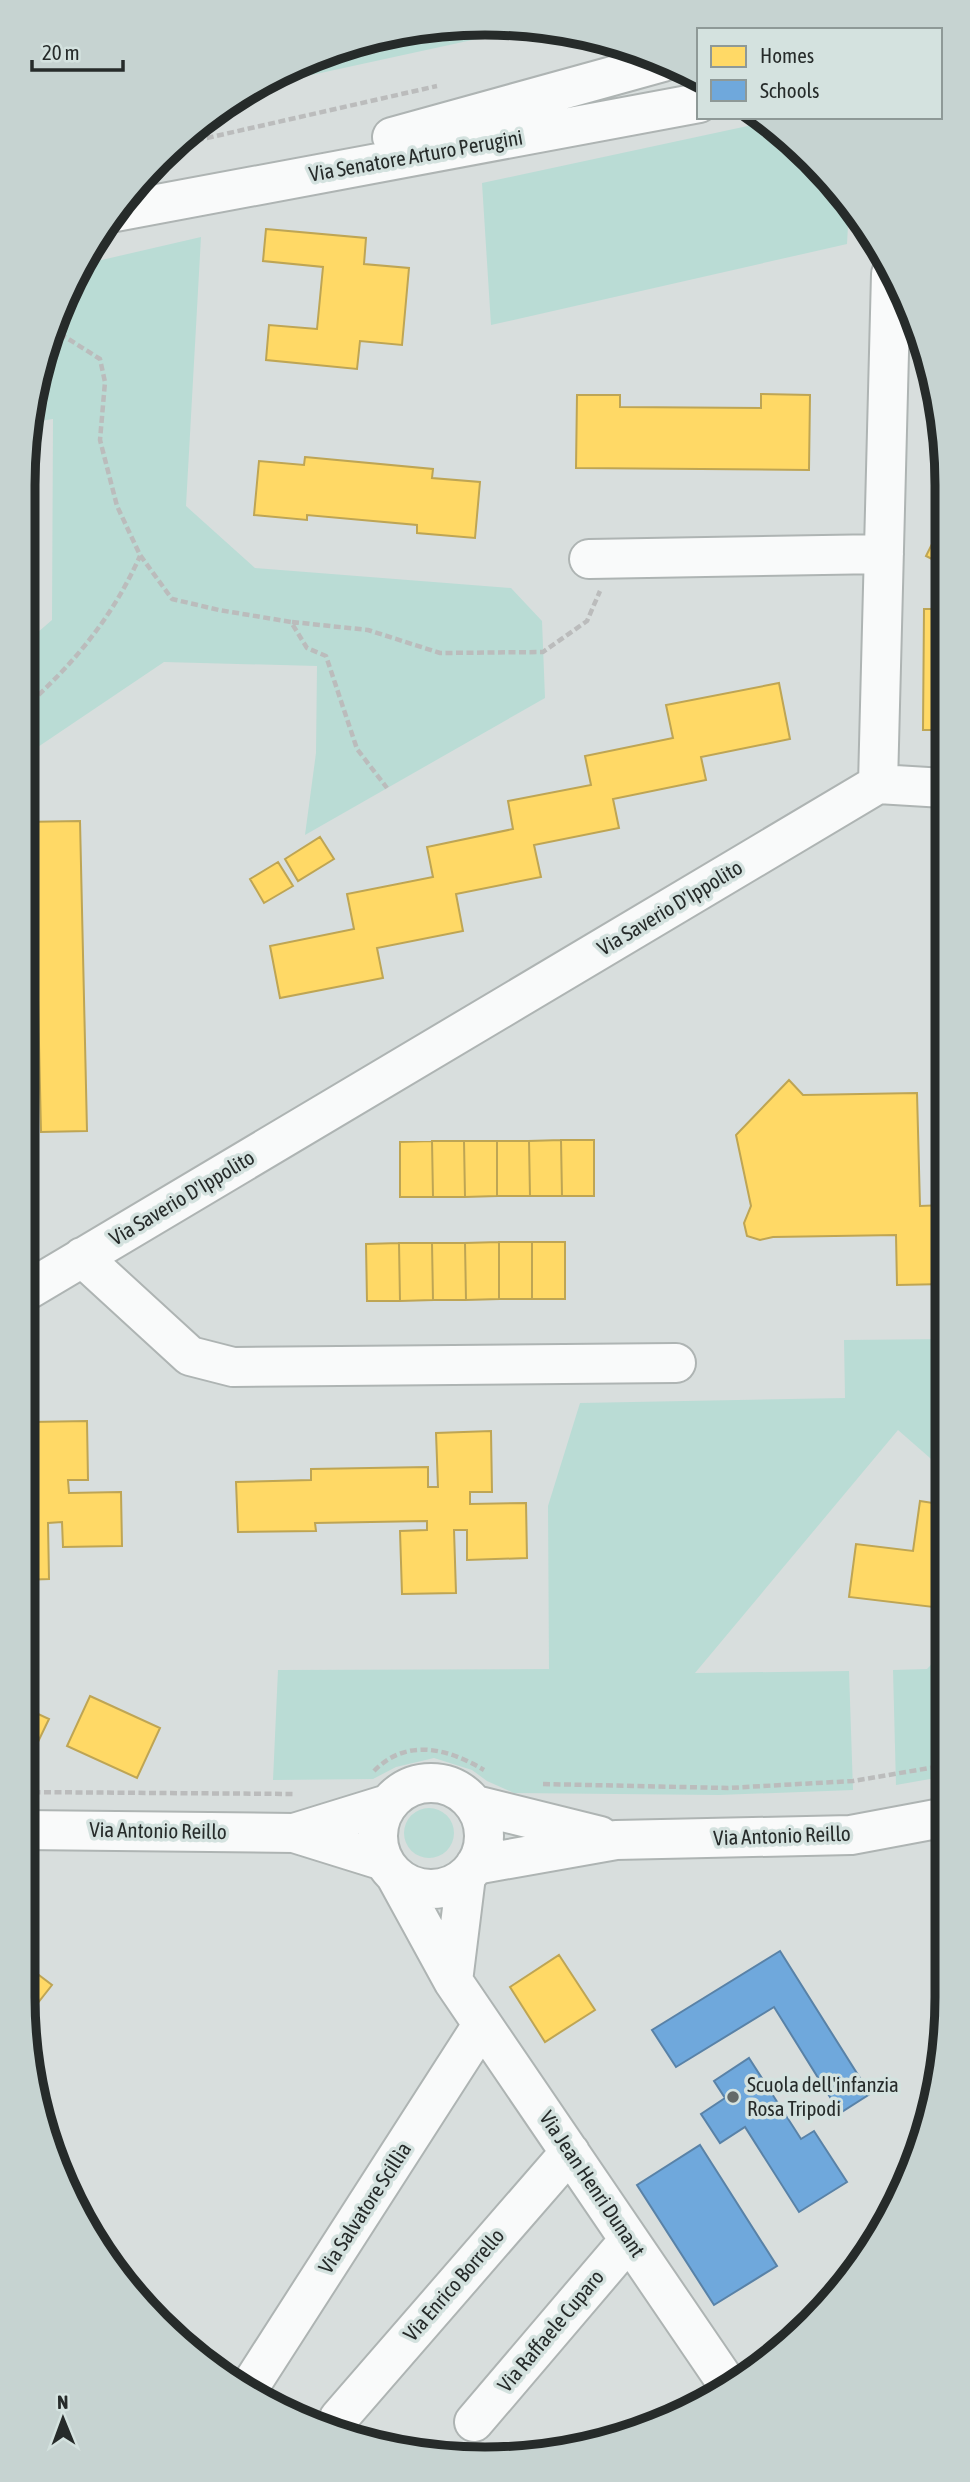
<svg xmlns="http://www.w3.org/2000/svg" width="970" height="2482" font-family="'Asap Condensed',sans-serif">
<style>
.green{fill:#badcd5}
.homes{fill:#ffd966;stroke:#bea554;stroke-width:2}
.schools{fill:#6fa8dc;stroke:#5982a7;stroke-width:2}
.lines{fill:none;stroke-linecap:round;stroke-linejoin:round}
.minor-casing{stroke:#aeb4b3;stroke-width:42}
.path{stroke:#bbbcbc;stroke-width:4.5;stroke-dasharray:7 3.5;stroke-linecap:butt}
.minor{stroke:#f9fafa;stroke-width:38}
.poi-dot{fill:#646a69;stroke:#d4e2df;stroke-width:2.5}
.labels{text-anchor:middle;stroke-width:7;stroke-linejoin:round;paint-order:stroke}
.street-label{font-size:21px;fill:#262b2a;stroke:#d4e2df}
.poi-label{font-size:21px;fill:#262b2a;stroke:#d4e2df;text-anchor:start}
.rim{fill:none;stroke:#262b2a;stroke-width:9}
</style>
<rect width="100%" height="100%" fill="#d8dedd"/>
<!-- green -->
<path class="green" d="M454,24L536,26L252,88L280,71L365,39Z
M766,122L833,181L849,207L847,244L491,325L482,183Z
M201,237L186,506L255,568L511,588L542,621L545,698L305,835L316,753L317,666L164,662L23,757V645L52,620L53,419L33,422L47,337L80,265Z
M946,1339V1472L898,1430L695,1673L849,1671L853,1790L719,1795L514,1793L487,1781L472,1770L434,1758L396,1767L373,1779L273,1780L278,1670L549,1669L548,1506L580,1403L845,1398L844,1340Z
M946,1649L947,1776L896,1785L893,1670L927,1669Z
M404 1833a25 25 0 1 1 50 0a25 25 0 1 1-50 0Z"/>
<!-- homes -->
<path class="homes" d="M266,229L366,238L364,264L409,268L402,345L360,341L357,369L266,360L269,325L317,329L323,267L263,261Z
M761,394L810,395L809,470L576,468L577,395H620V407L761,408Z
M942,420L943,424V455L931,424Z
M305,457L433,469L432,478L480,482L475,538L417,533V525L307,515V520L254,515L259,461L304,465Z
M943,522L944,565L926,556Z
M924,609H944V730H923Z
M779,683L790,739L701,757L706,780L613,799L619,828L534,845L541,877L456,894L463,931L377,948L383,978L280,998L270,946L354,929L347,894L433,877L427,847L513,829L508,801L591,785L585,756L673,738L666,705Z
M80,821L87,1131L41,1132L35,867H23V822Z
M320,837L334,859L298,881L285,859Z
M278,862L293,886L264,903L250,879Z
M789,1080L803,1095L917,1093L920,1206L945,1205V1284L897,1285L896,1235L773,1237L760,1240L747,1236L744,1223L751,1206L736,1135Z
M561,1140H594V1196H562Z
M561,1140L562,1196H530L529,1141Z
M432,1141L433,1197H400V1142Z
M432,1141H464L465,1197H433Z
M464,1141H497V1196L465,1197Z
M497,1141H529L530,1196H497Z
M499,1242V1299L466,1300L465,1243Z
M499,1242H532V1299H499Z
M532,1242H565V1299H532Z
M399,1243L400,1301H367L366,1244Z
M399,1243H432L433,1300L400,1301Z
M432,1243H465L466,1300H433Z
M87,1421L88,1480H68L69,1493L121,1492L122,1546L63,1547L62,1522L48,1523L49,1579L23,1580V1477H33L32,1422Z
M491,1431L492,1492H470V1504L526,1503L527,1558L467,1560V1530H454L456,1593L402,1594L400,1531L427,1530V1521L315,1523L316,1531L238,1532L236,1482L311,1480V1469L428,1467V1487H438L436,1433Z
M920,1501L946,1505V1586L936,1585L933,1607L849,1597L856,1544L913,1551Z
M90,1696L160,1728L137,1778L67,1746Z
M23,1707L49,1719L25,1769L23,1768Z
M559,1955L595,2010L545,2042L510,1987Z
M23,1963L52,1985L26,2018L23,1997Z"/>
<!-- schools -->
<path class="schools" d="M780,1951L870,2094L840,2113L774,2007L676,2067L652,2030Z
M749,2058L801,2139L814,2131L847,2182L799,2212L745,2127L720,2143L701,2114L725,2098L714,2081Z
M700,2145L777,2266L714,2305L637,2185Z"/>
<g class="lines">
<defs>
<path id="minor" d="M392,137L663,62
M115,212L699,103
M589,559L884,554
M878,784L944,788
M82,1257L190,1356L233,1367L676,1363
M23,1293L878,784L891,274
M378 1836a53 53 0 1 1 106 0a53 53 0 1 1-106 0Z
M475,1805L600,1836
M23,1830L294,1833L388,1804
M294,1833L384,1861
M475,1865L616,1840L851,1835L947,1817
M395,1875L453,1981L730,2388
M453,1981L466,1876
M247,2391L482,2025
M339,2418L570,2152
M474,2422L629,2240"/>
</defs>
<!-- minor casing -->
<use href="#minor" class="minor-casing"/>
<!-- path -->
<path class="path" d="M176,145L437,86
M51,328L100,359L105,382L100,440L117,506L140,555L172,599L219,610L291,622L307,648L326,656L357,749L387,788
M292,622L368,630L440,653L543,652L587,621L600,591
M23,709C74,664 112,618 140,556
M374,1771C407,1737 449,1749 484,1770
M543,1784L728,1788L853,1781L947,1765
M23,1792L295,1794"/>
<!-- minor -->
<use href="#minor" class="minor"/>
</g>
<!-- markers -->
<circle class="poi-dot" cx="733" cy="2097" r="7"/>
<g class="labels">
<!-- street labels -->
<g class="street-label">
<text transform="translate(416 156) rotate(-10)" y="7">Via Senatore Arturo Perugini</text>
<text transform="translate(670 908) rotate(-31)" y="7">Via Saverio D'Ippolito</text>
<text transform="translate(182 1198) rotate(-31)" y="7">Via Saverio D'Ippolito</text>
<text transform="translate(158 1831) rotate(1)" y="7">Via Antonio Reillo</text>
<text transform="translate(782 1836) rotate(-2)" y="7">Via Antonio Reillo</text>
<text transform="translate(592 2184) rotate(56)" y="7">Via Jean Henri Dunant</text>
<text transform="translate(365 2208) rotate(-57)" y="7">Via Salvatore Scillìa</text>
<text transform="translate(454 2285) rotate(-49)" y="7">Via Enrico Borrello</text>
<text transform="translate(551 2331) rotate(-50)" y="7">Via Raffaele Cuparo</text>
</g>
<!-- poi labels -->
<g class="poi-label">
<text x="747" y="2092">Scuola dell'infanzia<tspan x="747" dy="24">Rosa Tripodi</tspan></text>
</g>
</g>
<!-- crop -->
<path d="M0 0H970V2482H0ZM485 35H485A450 450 0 0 1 935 485V1997A450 450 0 0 1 485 2447H485A450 450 0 0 1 35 1997V485A450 450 0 0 1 485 35Z" fill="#c6d3d1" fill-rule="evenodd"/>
<path class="rim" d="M485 35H485A450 450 0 0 1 935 485V1997A450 450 0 0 1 485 2447H485A450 450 0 0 1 35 1997V485A450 450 0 0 1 485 35Z"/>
<!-- legend -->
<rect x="697" y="28" width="245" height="91" fill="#d4e2df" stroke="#8e9997" stroke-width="2"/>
<rect x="711" y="46" width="35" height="21" fill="#ffd966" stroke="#8e9997" stroke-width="2"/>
<text x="760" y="63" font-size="21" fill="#262b2a">Homes</text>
<rect x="711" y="80" width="35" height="21" fill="#6fa8dc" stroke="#8e9997" stroke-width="2"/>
<text x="760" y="98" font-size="21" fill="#262b2a">Schools</text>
<!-- north arrow -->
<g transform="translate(63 2419) rotate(359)" stroke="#d4e2df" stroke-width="5" paint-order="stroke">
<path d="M0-5L12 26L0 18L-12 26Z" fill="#262b2a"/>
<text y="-10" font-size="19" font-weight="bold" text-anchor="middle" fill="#262b2a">N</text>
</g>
<!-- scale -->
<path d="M32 60v10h91v-10" fill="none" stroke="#262b2a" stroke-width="3.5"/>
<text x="42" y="60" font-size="21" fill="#262b2a" stroke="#d4e2df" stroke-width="5" paint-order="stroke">20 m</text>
</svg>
